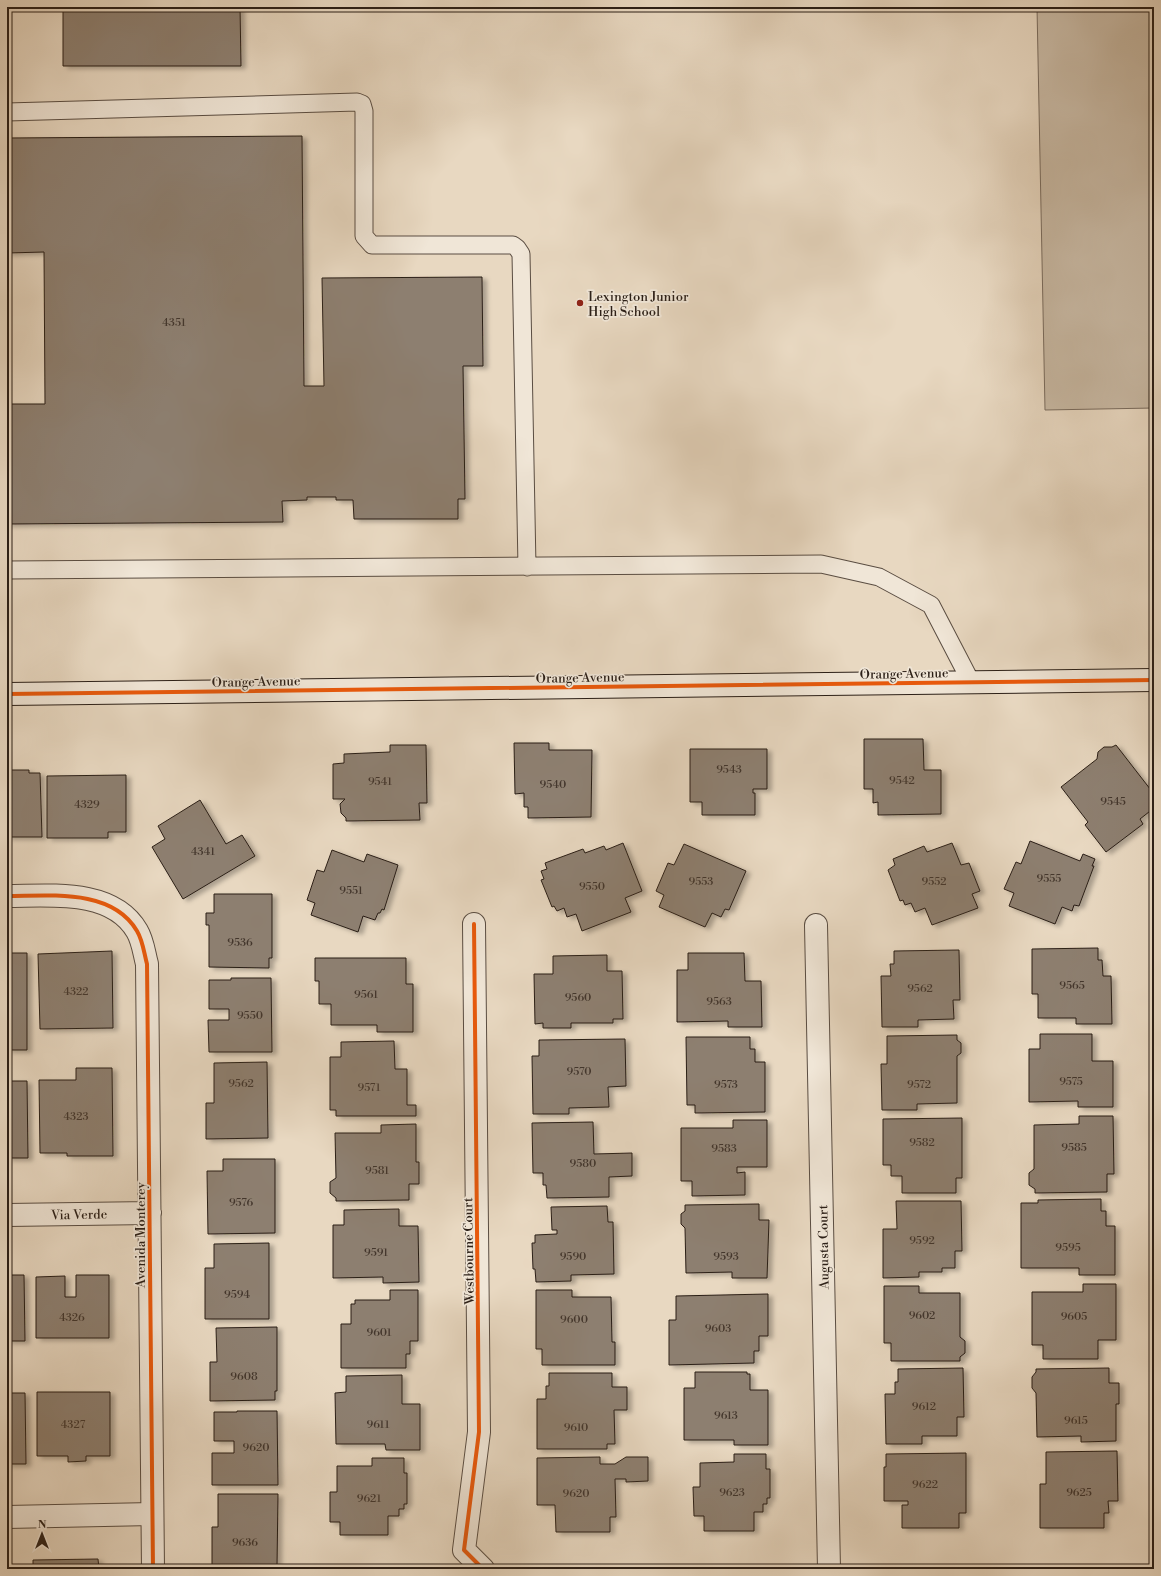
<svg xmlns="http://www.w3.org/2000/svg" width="1161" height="1576" font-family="'Libre Bodoni',serif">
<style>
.green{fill:#c8b9a4;stroke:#7a6c5e}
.building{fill:#8d7f6f;stroke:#2b1f17;filter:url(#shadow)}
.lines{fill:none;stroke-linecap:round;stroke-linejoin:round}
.service-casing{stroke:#5a4d42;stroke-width:19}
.minor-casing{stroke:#5a4d42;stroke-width:24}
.secondary-casing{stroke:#2b1f17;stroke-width:24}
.service{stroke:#f0e6d7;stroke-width:17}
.minor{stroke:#f0e6d7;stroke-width:22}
.secondary{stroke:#f0e6d7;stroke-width:22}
.cycleway-casing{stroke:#f0e6d7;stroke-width:6}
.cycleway{stroke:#e8590c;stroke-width:4}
.poi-dot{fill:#8f2418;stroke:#f0e6d7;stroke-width:1.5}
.labels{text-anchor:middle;stroke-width:3.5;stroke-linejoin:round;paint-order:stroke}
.number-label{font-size:11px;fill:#44372d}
.poi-label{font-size:13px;fill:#2b1f17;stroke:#f0e6d7;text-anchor:start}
.street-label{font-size:13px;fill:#2b1f17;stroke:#f0e6d7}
</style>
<defs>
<filter id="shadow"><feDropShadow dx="4.5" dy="2.5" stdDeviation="2" flood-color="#0004"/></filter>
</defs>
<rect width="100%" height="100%" fill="#e8d8c1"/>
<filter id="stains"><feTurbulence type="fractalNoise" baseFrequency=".005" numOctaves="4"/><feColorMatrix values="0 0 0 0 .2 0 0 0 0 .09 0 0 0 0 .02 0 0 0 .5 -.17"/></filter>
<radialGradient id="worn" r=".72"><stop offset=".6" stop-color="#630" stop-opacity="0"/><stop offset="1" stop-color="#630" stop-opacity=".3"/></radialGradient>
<!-- green -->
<path class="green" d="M1037,7H1154V408L1045,410Z"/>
<!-- building -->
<path class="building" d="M63,7H240L241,66H63Z
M302,136L304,386H324L322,278L482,277L483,366H463L465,499H458V519H354L353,500H336V497H307V500L282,501L283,522L7,524V404H45L44,252L7,253V138Z
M864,739H923L924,770H941V814L878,815V802L873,803V789H864Z
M514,743H549V750H592L591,817L528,818V807H524V793L515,794Z
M390,745H426L427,803H419L420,820L346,821V818L341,813L340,804L345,799H333V764L344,763V754L390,752Z
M1116,745L1154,794V808L1140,819L1143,824L1106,852L1085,825L1088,822L1061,787L1097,759L1098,752L1104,747H1112Z
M690,749H767V789H753V793H755V815H702V802H690Z
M7,770H29V773H40L42,837H7Z
M126,775V832H108V838H47V776Z
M200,800L226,844L242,835L255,856L183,899L152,847L165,839L158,826Z
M1030,841L1080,861L1083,854L1095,859L1092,866H1094L1079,906L1074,905L1072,911L1062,907L1055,924L1009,906L1014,893L1004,889L1016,862L1021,864Z
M623,843L642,891L625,898L631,912L582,931L576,914L567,917L564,908L557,911L554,906L552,907L541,880L544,879L541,871L547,869L545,863L583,849L585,853L604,846L606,850Z
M952,843L961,865L969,863L980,891L972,894L978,908L932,925L925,908L915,912L911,903L905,905L903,900L900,901L888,870L895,865L893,859L924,846L927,852Z
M684,844L746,871L729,910L725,909L721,917L712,913L705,927L659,907L664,895L656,891L668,863L674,865Z
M332,850L364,862L367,854L398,865L384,910L382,909L380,913H378L375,920L363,916L358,932L311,915L315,903L307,900L317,870L324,872Z
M214,894H272V958H269V968L209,967V925H206V913H214Z
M1098,948V960H1102L1103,976H1111L1112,1024H1076V1018H1038V994H1032V949Z
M959,950L960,1000H953L954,1019L918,1020V1027H882L881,976H891L890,964H894V951Z
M112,951L113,1028L40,1029L38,954Z
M7,953H27V1050H7Z
M688,953H744L745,981H761L762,1027H728V1021L677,1022V970H688Z
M607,955V971H622L623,1019H613V1023H571V1028H543V1023L535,1024L534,974H553V956Z
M315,958H406V984H413V1032H377V1025H331V1004H319V981H315Z
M231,978H271L272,1052H209L208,1020H229V1009H209V980H231Z
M1040,1034H1092V1061H1113V1107H1078V1101L1029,1102V1049H1040Z
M957,1035V1040L961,1043V1053L957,1056V1103L917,1104V1110H882L881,1064H887V1036Z
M686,1037H750V1049H755V1062H765V1112L695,1113V1105H687Z
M625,1039L626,1086L608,1087L609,1107L569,1108V1114H533L532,1056H539V1040Z
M394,1041L395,1069H407V1105H416V1116H336V1110H330V1057H341V1042Z
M267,1062L268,1138L206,1139V1103H214V1063Z
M76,1068H112L113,1156H67V1153H40L39,1080H76Z
M7,1081H27L28,1158H7Z
M1079,1116H1113L1114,1174H1107V1192L1035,1193V1189L1029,1185V1173L1034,1169V1125L1079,1124Z
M962,1118V1178H956V1193H902V1176H891V1165H883V1119Z
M733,1120H767V1167H737V1173L745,1172V1195L692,1196V1181H681V1128H733Z
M593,1122L594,1154L632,1153V1176L609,1177V1197L547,1198L546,1185H543V1173H533L532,1123Z
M416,1124V1162H419V1184H409V1200L336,1201V1198L330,1193V1182L336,1178L335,1133H381V1125Z
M223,1159H275V1233L208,1234L207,1171H223Z
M1101,1199V1211H1106V1226H1115V1275H1079V1268H1021V1203H1038V1200Z
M896,1201H961L962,1251H955V1268H942V1272H919V1277L883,1278V1229H897Z
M759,1204V1220H769L767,1278H732V1272L686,1273L685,1228L681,1224V1214L685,1211V1205Z
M607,1206L608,1222H613L614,1274L571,1275V1281L536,1282L535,1269H533L532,1243H535V1235L557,1234V1230H552L551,1207Z
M399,1209V1226H418L419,1282L383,1283V1277L333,1278V1225H344V1210Z
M269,1243V1319H205V1268H214V1244Z
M7,1275H24L25,1341H7Z
M76,1275H109V1338H36V1277L65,1276V1297H76Z
M1083,1284H1116V1340H1098V1359H1043V1345H1032V1292H1083Z
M884,1286H919V1293H960V1337L965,1341V1353L960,1357V1361H891V1343H884Z
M390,1290H418V1341H410V1354H406V1368H341V1324H351V1304H355V1300H390Z
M536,1290H572V1297H611L612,1342H615V1365H542V1349H536Z
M768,1294V1336H759V1351H754V1363L669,1365V1320H676V1296Z
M277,1327V1391H275V1400L210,1401V1362H217L216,1328Z
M963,1368L964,1417H957V1436H922V1444H886L885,1394H895V1382H898V1369Z
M1109,1368V1383H1119V1404H1116V1441L1081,1442V1436L1037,1437L1036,1393L1032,1388V1377L1036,1372V1369Z
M695,1372H747V1374H750V1390H768V1445H734V1440H684V1388H695Z
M549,1373H612V1387H627V1410H614L615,1444H607V1449H537V1399H546V1386H549Z
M402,1375V1404H420V1450H386L385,1444H336L335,1393L346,1392V1376Z
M37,1392H110V1456H86V1461L68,1462V1456H37Z
M7,1393H25L26,1464H7Z
M237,1411H277L278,1485H212V1453H234V1441H214V1412H237Z
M1117,1451L1118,1501H1108L1109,1513H1104V1528H1040V1484H1046V1452Z
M966,1453V1513H959V1528H902V1505H908V1501H884V1467H886V1454Z
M734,1454H766V1469H770V1498H767V1504H763V1512H754V1531H704V1516H694L693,1487H700V1463L734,1462Z
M600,1457V1464H615L626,1457H648V1481L626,1482V1479H615L616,1517H610V1532H556L555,1505H537V1458Z
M372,1458H404V1473H407V1504H404V1509H399V1516H388V1535H340V1522H330V1492H337V1466H372Z
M218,1494H278L277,1566H212V1527H218Z
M98,1559L99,1569H33V1560Z"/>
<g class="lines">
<defs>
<path id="service" d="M7,112L357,102L362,104L364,111V236L372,245H513L517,248L521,254L527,567
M7,570L821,564L879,577L931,605L971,682"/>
<path id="minor" d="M7,896C49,896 112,888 137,931C143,941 144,953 147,964L153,1569
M474,924L479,1432L464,1550L483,1569
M816,925L829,1569
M7,1215L150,1213
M7,1517L152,1514"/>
<path id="secondary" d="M7,694L1154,680"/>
</defs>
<!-- service casing -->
<use href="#service" class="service-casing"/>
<!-- minor casing -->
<use href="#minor" class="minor-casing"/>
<!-- secondary casing -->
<use href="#secondary" class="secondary-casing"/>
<!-- service -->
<use href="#service" class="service"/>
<!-- minor -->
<use href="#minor" class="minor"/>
<!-- secondary -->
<use href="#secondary" class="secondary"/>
<defs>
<path id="cycleway" d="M7,694L1154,680
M7,896C49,896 112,888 137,931C143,941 144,953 147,964L153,1569
M474,924L479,1432L464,1550L483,1569"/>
</defs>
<!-- cycleway casing -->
<use href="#cycleway" class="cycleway-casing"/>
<!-- cycleway -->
<use href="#cycleway" class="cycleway"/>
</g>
<!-- markers -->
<circle class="poi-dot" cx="580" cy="303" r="4"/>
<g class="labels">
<!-- number labels -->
<g class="number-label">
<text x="174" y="326">4351</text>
<text x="729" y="773">9543</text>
<text x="902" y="784">9542</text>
<text x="380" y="785">9541</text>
<text x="553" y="788">9540</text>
<text x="1113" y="805">9545</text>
<text x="87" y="808">4329</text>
<text x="203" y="855">4341</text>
<text x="1049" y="882">9555</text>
<text x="701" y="885">9553</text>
<text x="934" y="885">9552</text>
<text x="592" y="890">9550</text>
<text x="351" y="894">9551</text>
<text x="240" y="946">9536</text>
<text x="1072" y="989">9565</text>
<text x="920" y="992">9562</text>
<text x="76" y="995">4322</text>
<text x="366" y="998">9561</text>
<text x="578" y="1001">9560</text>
<text x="719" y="1005">9563</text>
<text x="250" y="1019">9550</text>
<text x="579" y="1075">9570</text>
<text x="1071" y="1085">9575</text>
<text x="241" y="1087">9562</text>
<text x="726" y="1088">9573</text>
<text x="919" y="1088">9572</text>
<text x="369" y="1091">9571</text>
<text x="76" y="1120">4323</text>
<text x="922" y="1146">9582</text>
<text x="1074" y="1151">9585</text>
<text x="724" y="1152">9583</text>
<text x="583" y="1167">9580</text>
<text x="377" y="1174">9581</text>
<text x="241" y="1206">9576</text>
<text x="922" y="1244">9592</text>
<text x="1068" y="1251">9595</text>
<text x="376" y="1256">9591</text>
<text x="573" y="1260">9590</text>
<text x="726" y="1260">9593</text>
<text x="237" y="1298">9594</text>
<text x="922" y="1319">9602</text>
<text x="1074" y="1320">9605</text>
<text x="72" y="1321">4326</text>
<text x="574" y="1323">9600</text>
<text x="718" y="1332">9603</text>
<text x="379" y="1336">9601</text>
<text x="244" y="1380">9608</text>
<text x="924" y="1410">9612</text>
<text x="726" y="1419">9613</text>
<text x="1076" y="1424">9615</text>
<text x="73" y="1428">4327</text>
<text x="378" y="1428">9611</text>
<text x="576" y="1431">9610</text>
<text x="256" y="1451">9620</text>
<text x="925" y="1488">9622</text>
<text x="732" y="1496">9623</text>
<text x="1079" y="1496">9625</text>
<text x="576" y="1497">9620</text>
<text x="369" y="1502">9621</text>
<text x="245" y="1546">9636</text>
</g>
<!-- poi labels -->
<g class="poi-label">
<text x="588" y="301">Lexington Junior<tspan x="588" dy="15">High School</tspan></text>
</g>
<!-- street labels -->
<g class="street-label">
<text transform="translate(904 673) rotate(-1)" y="5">Orange Avenue</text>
<text transform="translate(580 677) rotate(-1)" y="5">Orange Avenue</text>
<text transform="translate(256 681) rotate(-1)" y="5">Orange Avenue</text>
<text transform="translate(79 1214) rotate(-1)" y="5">Via Verde</text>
<text transform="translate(140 1235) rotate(-90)" y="5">Avenida Monterey</text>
<text transform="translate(823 1247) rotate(-91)" y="5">Augusta Court</text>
<text transform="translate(468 1251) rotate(-91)" y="5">Westbourne Court</text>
</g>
</g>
<!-- margin -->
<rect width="1161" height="1576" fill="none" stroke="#e8d8c1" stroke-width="24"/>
<rect x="8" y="8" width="1145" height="1560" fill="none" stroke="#2b1f17" stroke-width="2"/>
<rect x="12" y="12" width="1137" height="1552" fill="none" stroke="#2b1f17"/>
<!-- north arrow -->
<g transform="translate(42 1534)" stroke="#f0e6d7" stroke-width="3" paint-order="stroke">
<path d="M0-3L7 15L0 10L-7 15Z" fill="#2b1f17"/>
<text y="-6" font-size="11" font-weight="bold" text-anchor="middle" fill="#2b1f17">N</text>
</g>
<rect width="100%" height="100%" filter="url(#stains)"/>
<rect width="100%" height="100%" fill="url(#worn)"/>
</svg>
